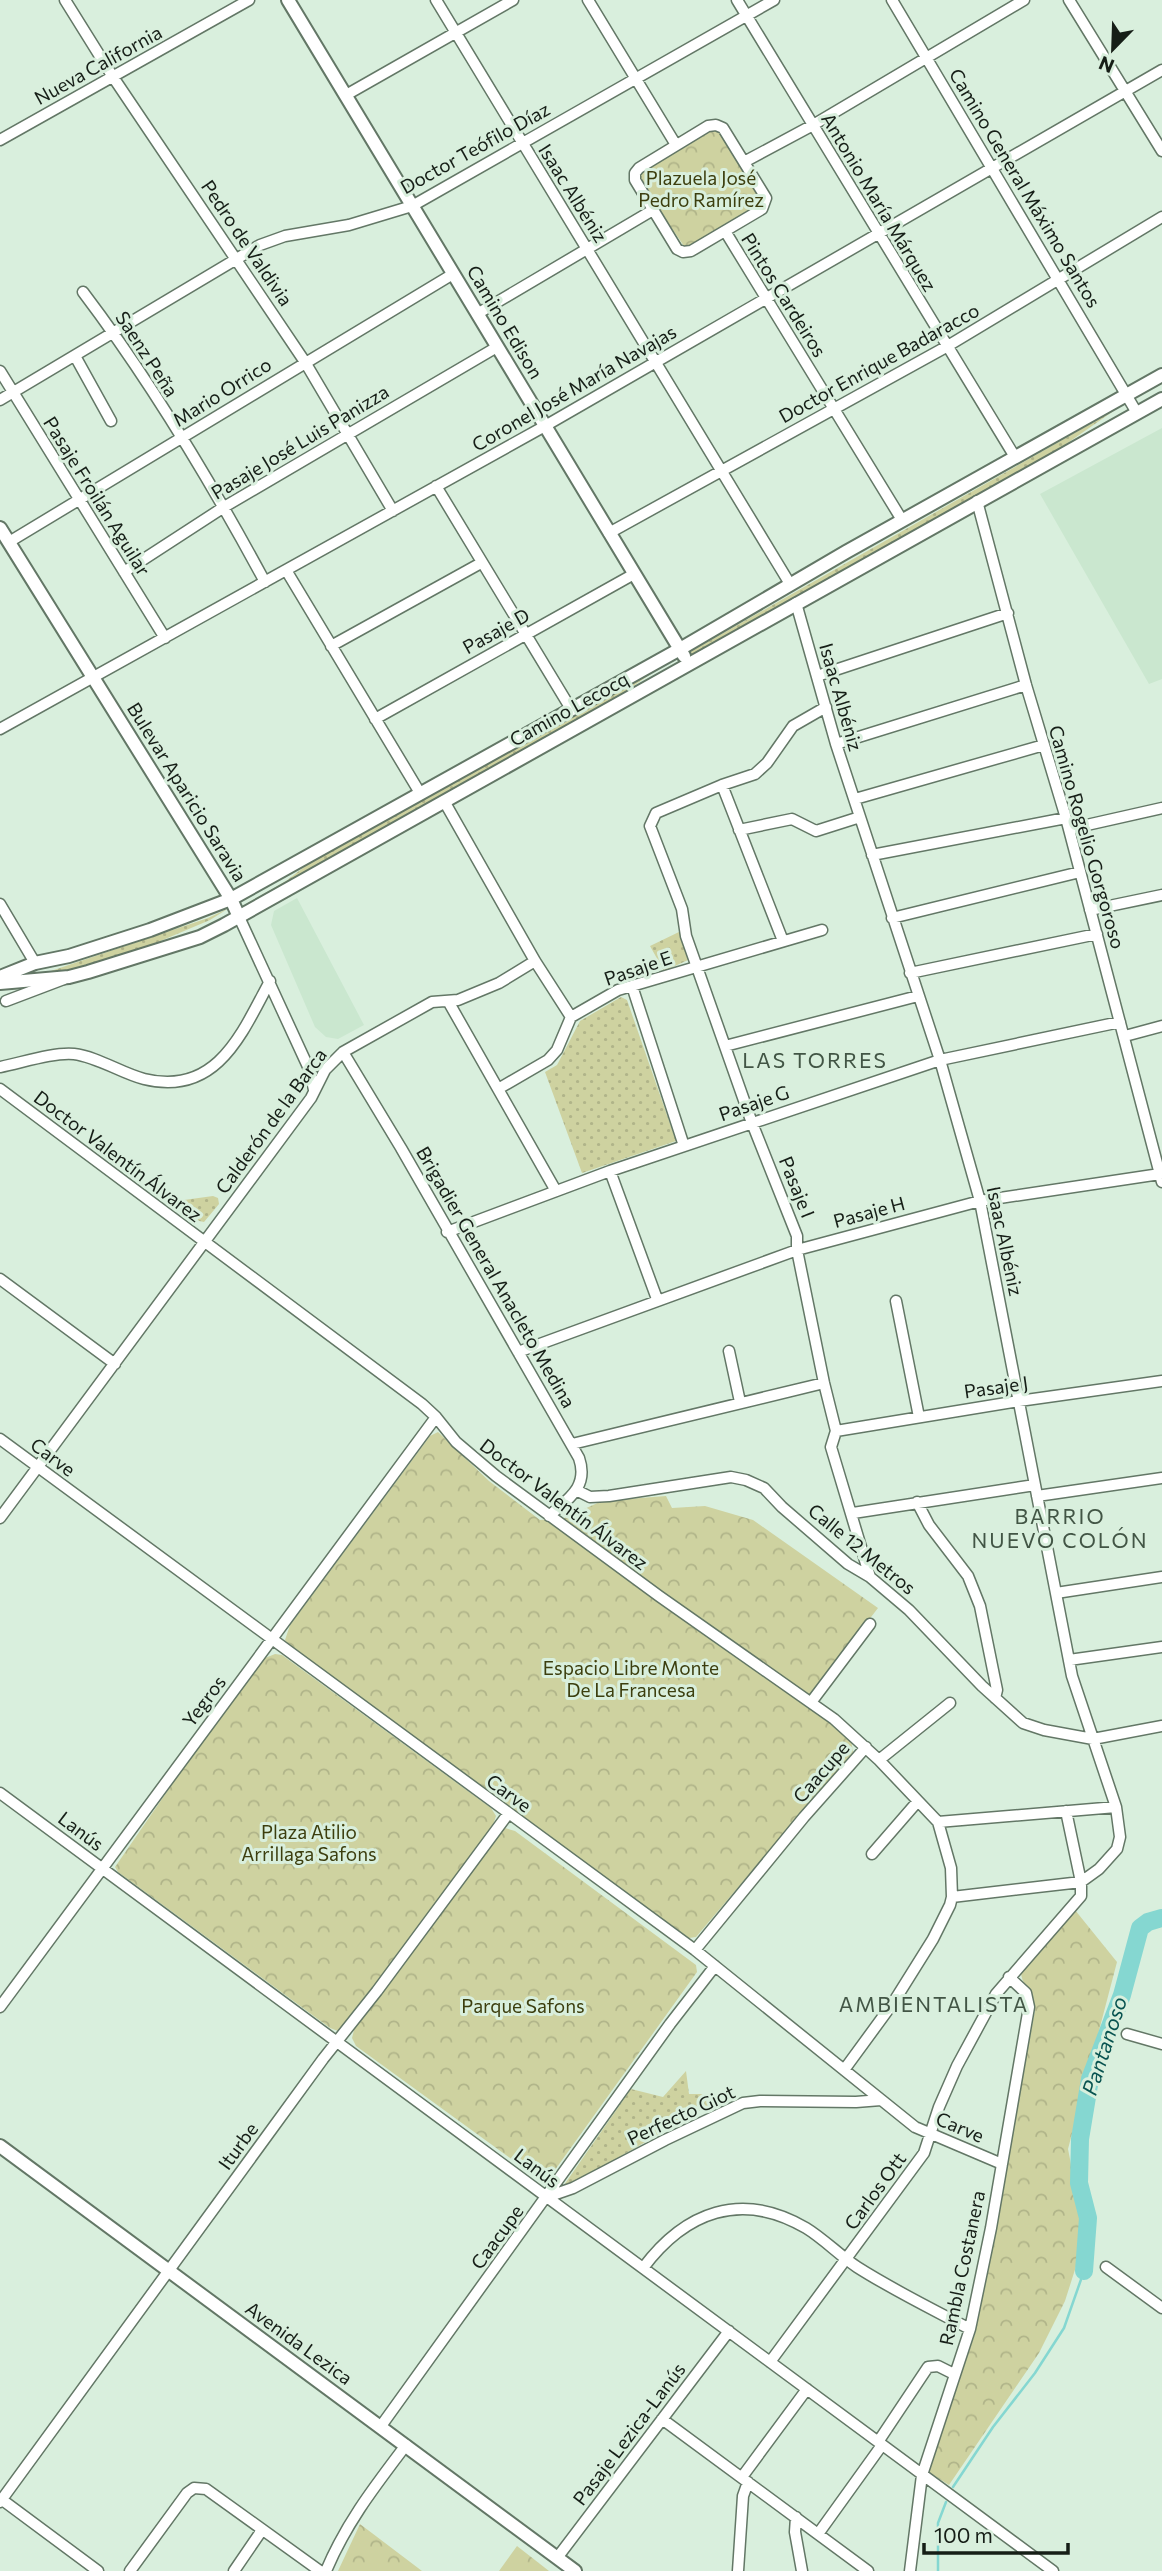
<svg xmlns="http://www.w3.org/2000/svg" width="1162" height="2571" font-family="Commissioner,sans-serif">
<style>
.built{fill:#cae7cf}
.grass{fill:url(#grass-dots)}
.park{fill:url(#park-crowns)}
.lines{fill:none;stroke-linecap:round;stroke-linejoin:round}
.stream{stroke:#85d7d1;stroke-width:2.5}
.river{stroke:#85d7d1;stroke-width:18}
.minor-casing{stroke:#637766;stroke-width:13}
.tertiary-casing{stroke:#637766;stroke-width:16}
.minor{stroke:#fff;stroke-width:10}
.tertiary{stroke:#fff;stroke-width:12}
.labels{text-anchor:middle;stroke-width:6;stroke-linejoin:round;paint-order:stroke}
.street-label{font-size:19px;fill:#161e17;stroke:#d9efdd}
.park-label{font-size:19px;fill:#3c3e0e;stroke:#d9efdd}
.neighbourhood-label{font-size:21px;letter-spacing:2px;fill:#425545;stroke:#d9efdd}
.water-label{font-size:21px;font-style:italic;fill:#085350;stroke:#d9efdd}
</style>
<defs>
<pattern id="grass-dots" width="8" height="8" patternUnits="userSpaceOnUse" patternTransform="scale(1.75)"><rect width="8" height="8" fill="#ced2a0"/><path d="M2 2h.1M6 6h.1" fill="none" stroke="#b0b489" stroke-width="1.8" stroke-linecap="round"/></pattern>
<pattern id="park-crowns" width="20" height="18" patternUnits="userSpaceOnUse" patternTransform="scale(1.75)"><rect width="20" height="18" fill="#ced2a0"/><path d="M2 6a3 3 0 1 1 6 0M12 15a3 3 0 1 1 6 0" fill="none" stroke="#b0b489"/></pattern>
</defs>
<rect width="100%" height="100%" fill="#d9efdd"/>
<!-- built -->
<path class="built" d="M1162,428V679L1149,684L1040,494Z
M297,898L364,1025L338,1039L326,1037L315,1027L271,925L274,911Z"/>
<!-- grass -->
<path class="grass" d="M1115,410L1056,451L693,657L690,652Z
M675,657L609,703L247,906L246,904L286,881L312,861Z
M229,908L210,920L151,945L70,972L42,974L208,918Z
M681,931L688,960L664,971L650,946Z
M621,997L627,1000L676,1141L582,1173L545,1072L557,1065L580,1021Z
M213,1196L218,1198L219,1204L204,1222L195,1220L181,1208L184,1200Z
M686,2071L689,2094H706L708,2106L574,2183L564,2185L631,2089L663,2097Z"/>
<!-- park -->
<path class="park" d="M717,129L761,200L759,207L692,247L684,246L638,180L640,173L709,130Z
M438,1432L489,1481L540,1520L564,1518L602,1501L666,1496L672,1508L705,1506L753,1520L878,1608L804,1704L851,1739L853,1752L696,1937L689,1938L287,1644L285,1640L290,1625L430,1436Z
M275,1654L282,1655L491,1808L496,1816L493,1825L343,2027L338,2031L330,2028L118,1872L115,1867L173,1783L265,1658Z
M505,1828L515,1831L696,1965L697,1972L547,2181L539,2179L356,2046L352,2038L355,2026L501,1829Z
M1075,1910L1117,1962L1068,2149L1082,2220L1079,2257L1065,2301L1039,2353L949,2485L927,2471L975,2334L1035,2010C1033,1992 1021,1984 1021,1972Z
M360,2524L422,2571H338Z
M517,2546L549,2571H499Z"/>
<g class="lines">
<!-- stream -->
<path class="stream" d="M953,2487L993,2427L1035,2373L1064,2328L1084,2271
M938,2571V2523L946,2502"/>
<!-- river -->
<path class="river" d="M1084,2271L1088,2218L1079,2183L1080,2139L1090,2079L1122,1995L1140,1928L1148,1922L1162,1918"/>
<defs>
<path id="minor" d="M65,0L113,77L305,362L393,511
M436,0L790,584
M588,0L676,145
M737,0L1015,457
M892,0L1137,413
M1069,0L1162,151
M346,95L513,0
M716,125L723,128L766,198L762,209L691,251L683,252L677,249L635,180V173L639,168L708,126Z
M0,140L249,0
M744,162L813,125L1024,0
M725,231L902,520
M83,292C152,383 211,482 265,582
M477,314L653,210
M75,356L111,421
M0,371L165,638
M0,400L260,245L285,236L349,225L412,206L774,0
M436,486L571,709
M977,501L1026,685L1066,818L1162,1182
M609,533L946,347L1162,217
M9,542L453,274
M286,570L420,793
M124,572L224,507L497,347
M796,603L836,744L940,1060L980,1201L1072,1676L1116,1807L1120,1837L1117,1849L1099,1869L1081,1882L952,1897
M331,646L481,563
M817,676L1008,613
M826,707L793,726L767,763L755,774L722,785L656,813L650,826L682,909L686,936L752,1123L797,1236V1250L824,1383L836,1431L831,1447L870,1577
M375,719L634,574
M0,729L545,426L1162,70
M836,744L1026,685
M722,785L783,941
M855,799L1044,745
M444,801L535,961L571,1017
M1069,829L1162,808
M739,830L792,819L816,831L860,817
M872,855L1066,818
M0,904L35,963
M1090,910L1162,895
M239,917L310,1071L314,1090
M892,918L1080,872
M910,973L1097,934
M632,986L684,1146
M6,1001L64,979
M448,1001L556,1191
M1125,1036L1162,1026
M725,1046L918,996
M343,1052L401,1148L579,1458C589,1487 568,1499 549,1516
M0,1067C21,1063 53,1052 74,1054C98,1057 121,1073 144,1079C217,1097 242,1033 270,981
M0,1089L422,1404L436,1417L456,1442L496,1476L659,1596L834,1719L879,1760L938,1822L951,1868L952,1897L950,1905L933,1939L893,2003L844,2070
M498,1089L548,1060L557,1050L571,1017L618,990L822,930
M610,1171L657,1299
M447,1232L610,1171L940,1060L1120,1022
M0,1279L115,1364
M896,1301L919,1417
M729,1351L740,1402
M518,1352L797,1250L980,1201L1160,1174
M836,1431L1019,1401L1162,1381
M0,1439L695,1950L915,2127L1002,2164
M572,1444L824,1383
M576,1490L590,1497L609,1496L731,1477L746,1480L764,1488L782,1507L848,1564L870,1577L909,1610L982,1686L1023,1723L1044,1730L1093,1739L1162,1726
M1037,1496L1162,1478
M917,1502L929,1525L968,1576L980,1606L997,1690L995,1698
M853,1513L1035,1485
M0,1518L311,1098L325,1070L343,1052L432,1002L458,1000L499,983L535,961
M1056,1593L1162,1577
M1069,1660L1162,1647
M812,1701L870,1624
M879,1760L950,1703
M0,1793L1053,2571
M938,1822L1116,1807
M872,1854L918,1801
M695,1950L804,1817L866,1747
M0,2007L436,1417
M1127,2034L1162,2044
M547,2197L573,2188L665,2140L743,2103L760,2101L856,2102L881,2100
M1106,2267L1162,2308
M643,2268C685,2212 741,2190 806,2228C824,2239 839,2255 857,2267C893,2290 932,2309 970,2329
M770,2362L924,2153L939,2107L957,2066L996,1994L1081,1896V1882L1066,1811
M662,2419L868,2571
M381,2426L670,2024L715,1966
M878,2442L928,2367L938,2366L954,2374
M742,2477L807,2389
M1,2499L98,2571
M0,2502L323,2059L377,1991L508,1814
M796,2517L795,2532L802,2571
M818,2534L882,2445
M557,2558L729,2331
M130,2571L187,2493L194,2488L206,2489L320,2571
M234,2571L262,2530
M326,2571C346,2523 375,2486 406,2445
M738,2571L743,2496L748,2482
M910,2571L922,2475L970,2329L991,2228L1029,2007L1026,1993L1009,1977"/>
<path id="tertiary" d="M288,0L684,656
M0,528L231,899L239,917
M0,977L35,963L69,956L150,930L231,899L680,649L846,552L1162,375
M0,983L69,977L88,972L200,937L224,925L1162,399
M0,2146L575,2571"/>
</defs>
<!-- minor casing -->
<use href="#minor" class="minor-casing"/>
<!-- tertiary casing -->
<use href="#tertiary" class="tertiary-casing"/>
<!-- minor -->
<use href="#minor" class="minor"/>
<!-- tertiary -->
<use href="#tertiary" class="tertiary"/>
</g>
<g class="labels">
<!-- street labels -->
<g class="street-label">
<text transform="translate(98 65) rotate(-29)" y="7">Nueva California</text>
<text transform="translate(475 148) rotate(-29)" y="7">Doctor Teófilo Díaz</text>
<text transform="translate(1025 188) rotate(59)" y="7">Camino General Máximo Santos</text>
<text transform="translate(573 193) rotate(58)" y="7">Isaac Albéniz</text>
<text transform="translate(879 202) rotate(59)" y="7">Antonio María Márquez</text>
<text transform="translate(247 243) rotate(56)" y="7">Pedro de Valdivia</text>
<text transform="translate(784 295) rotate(58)" y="7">Pintos Cardeiros</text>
<text transform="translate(505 322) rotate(59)" y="7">Camino Edison</text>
<text transform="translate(147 354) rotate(57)" y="7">Saenz Peña</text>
<text transform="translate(879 363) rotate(-29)" y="7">Doctor Enrique Badaracco</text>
<text transform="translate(574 388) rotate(-30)" y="7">Coronel José María Navajas</text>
<text transform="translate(222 392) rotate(-32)" y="7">Mario Orrico</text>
<text transform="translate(300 442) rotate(-31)" y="7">Pasaje José Luis Panizza</text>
<text transform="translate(97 496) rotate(58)" y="7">Pasaje Froilán Aguilar</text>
<text transform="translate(496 631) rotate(-29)" y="7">Pasaje D</text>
<text transform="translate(841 697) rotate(74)" y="7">Isaac Albéniz</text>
<text transform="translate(569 709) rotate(-29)" y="7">Camino Lecocq</text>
<text transform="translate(187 792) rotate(58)" y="7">Bulevar Aparicio Saravia</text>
<text transform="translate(1087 837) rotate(74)" y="7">Camino Rogelio Gorgoroso</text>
<text transform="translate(638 968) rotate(-19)" y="7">Pasaje E</text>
<text transform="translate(754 1103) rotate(-19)" y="7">Pasaje G</text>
<text transform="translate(271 1121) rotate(-54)" y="7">Calderón de la Barca</text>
<text transform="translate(118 1156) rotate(37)" y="7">Doctor Valentín Álvarez</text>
<text transform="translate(797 1187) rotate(68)" y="7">Pasaje I</text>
<text transform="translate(869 1212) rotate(-15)" y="7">Pasaje H</text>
<text transform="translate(1005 1241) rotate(78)" y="7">Isaac Albéniz</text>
<text transform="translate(496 1277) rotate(60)" y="7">Brigadier General Anacleto Medina</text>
<text transform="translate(996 1387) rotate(-8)" y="7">Pasaje J</text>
<text transform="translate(53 1457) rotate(37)" y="7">Carve</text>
<text transform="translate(564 1504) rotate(37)" y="7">Doctor Valentín Álvarez</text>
<text transform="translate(862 1549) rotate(39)" y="7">Calle 12 Metros</text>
<text transform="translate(204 1701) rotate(-53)" y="7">Yegros</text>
<text transform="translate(821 1772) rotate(-49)" y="7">Caacupe</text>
<text transform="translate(509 1793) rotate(36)" y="7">Carve</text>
<text transform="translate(81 1831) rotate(37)" y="7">Lanús</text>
<text transform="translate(681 2115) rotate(-25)" y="7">Perfecto Giot</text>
<text transform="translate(960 2127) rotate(23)" y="7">Carve</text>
<text transform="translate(238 2146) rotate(-54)" y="7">Iturbe</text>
<text transform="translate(537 2168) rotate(37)" y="7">Lanús</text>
<text transform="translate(875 2191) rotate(-54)" y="7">Carlos Ott</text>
<text transform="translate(497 2237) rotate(-54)" y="7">Caacupe</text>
<text transform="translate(962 2268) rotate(-78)" y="7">Rambla Costanera</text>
<text transform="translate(299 2343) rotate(36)" y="7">Avenida Lezica</text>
<text transform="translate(629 2434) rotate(-53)" y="7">Pasaje Lezica-Lanús</text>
</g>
<!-- park labels -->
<g class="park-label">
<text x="701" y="185">Plazuela José<tspan x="701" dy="22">Pedro Ramírez</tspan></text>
<text x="631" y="1675">Espacio Libre Monte<tspan x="631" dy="22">De La Francesa</tspan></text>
<text x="309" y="1839">Plaza Atilio<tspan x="309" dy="22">Arrillaga Safons</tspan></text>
<text x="523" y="2013">Parque Safons</text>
</g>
<!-- neighbourhood labels -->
<g class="neighbourhood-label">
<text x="815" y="1068">LAS TORRES</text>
<text x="1060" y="1524">BARRIO<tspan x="1060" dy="24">NUEVO COLÓN</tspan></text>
<text x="934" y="2012">AMBIENTALISTA</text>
</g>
<!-- water labels -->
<g class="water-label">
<text transform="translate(1105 2046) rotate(-72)" y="7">Pantanoso</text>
</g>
</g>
<!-- north arrow -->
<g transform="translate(1113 49) rotate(203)" stroke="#d9efdd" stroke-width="5" paint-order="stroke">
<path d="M0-5L12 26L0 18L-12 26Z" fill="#161e17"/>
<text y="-10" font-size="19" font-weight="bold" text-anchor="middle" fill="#161e17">N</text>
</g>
<!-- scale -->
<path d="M924 2543v10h144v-10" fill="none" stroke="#161e17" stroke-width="3.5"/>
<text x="934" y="2543" font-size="21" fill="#161e17" stroke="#d9efdd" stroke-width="5" paint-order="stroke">100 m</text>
</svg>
